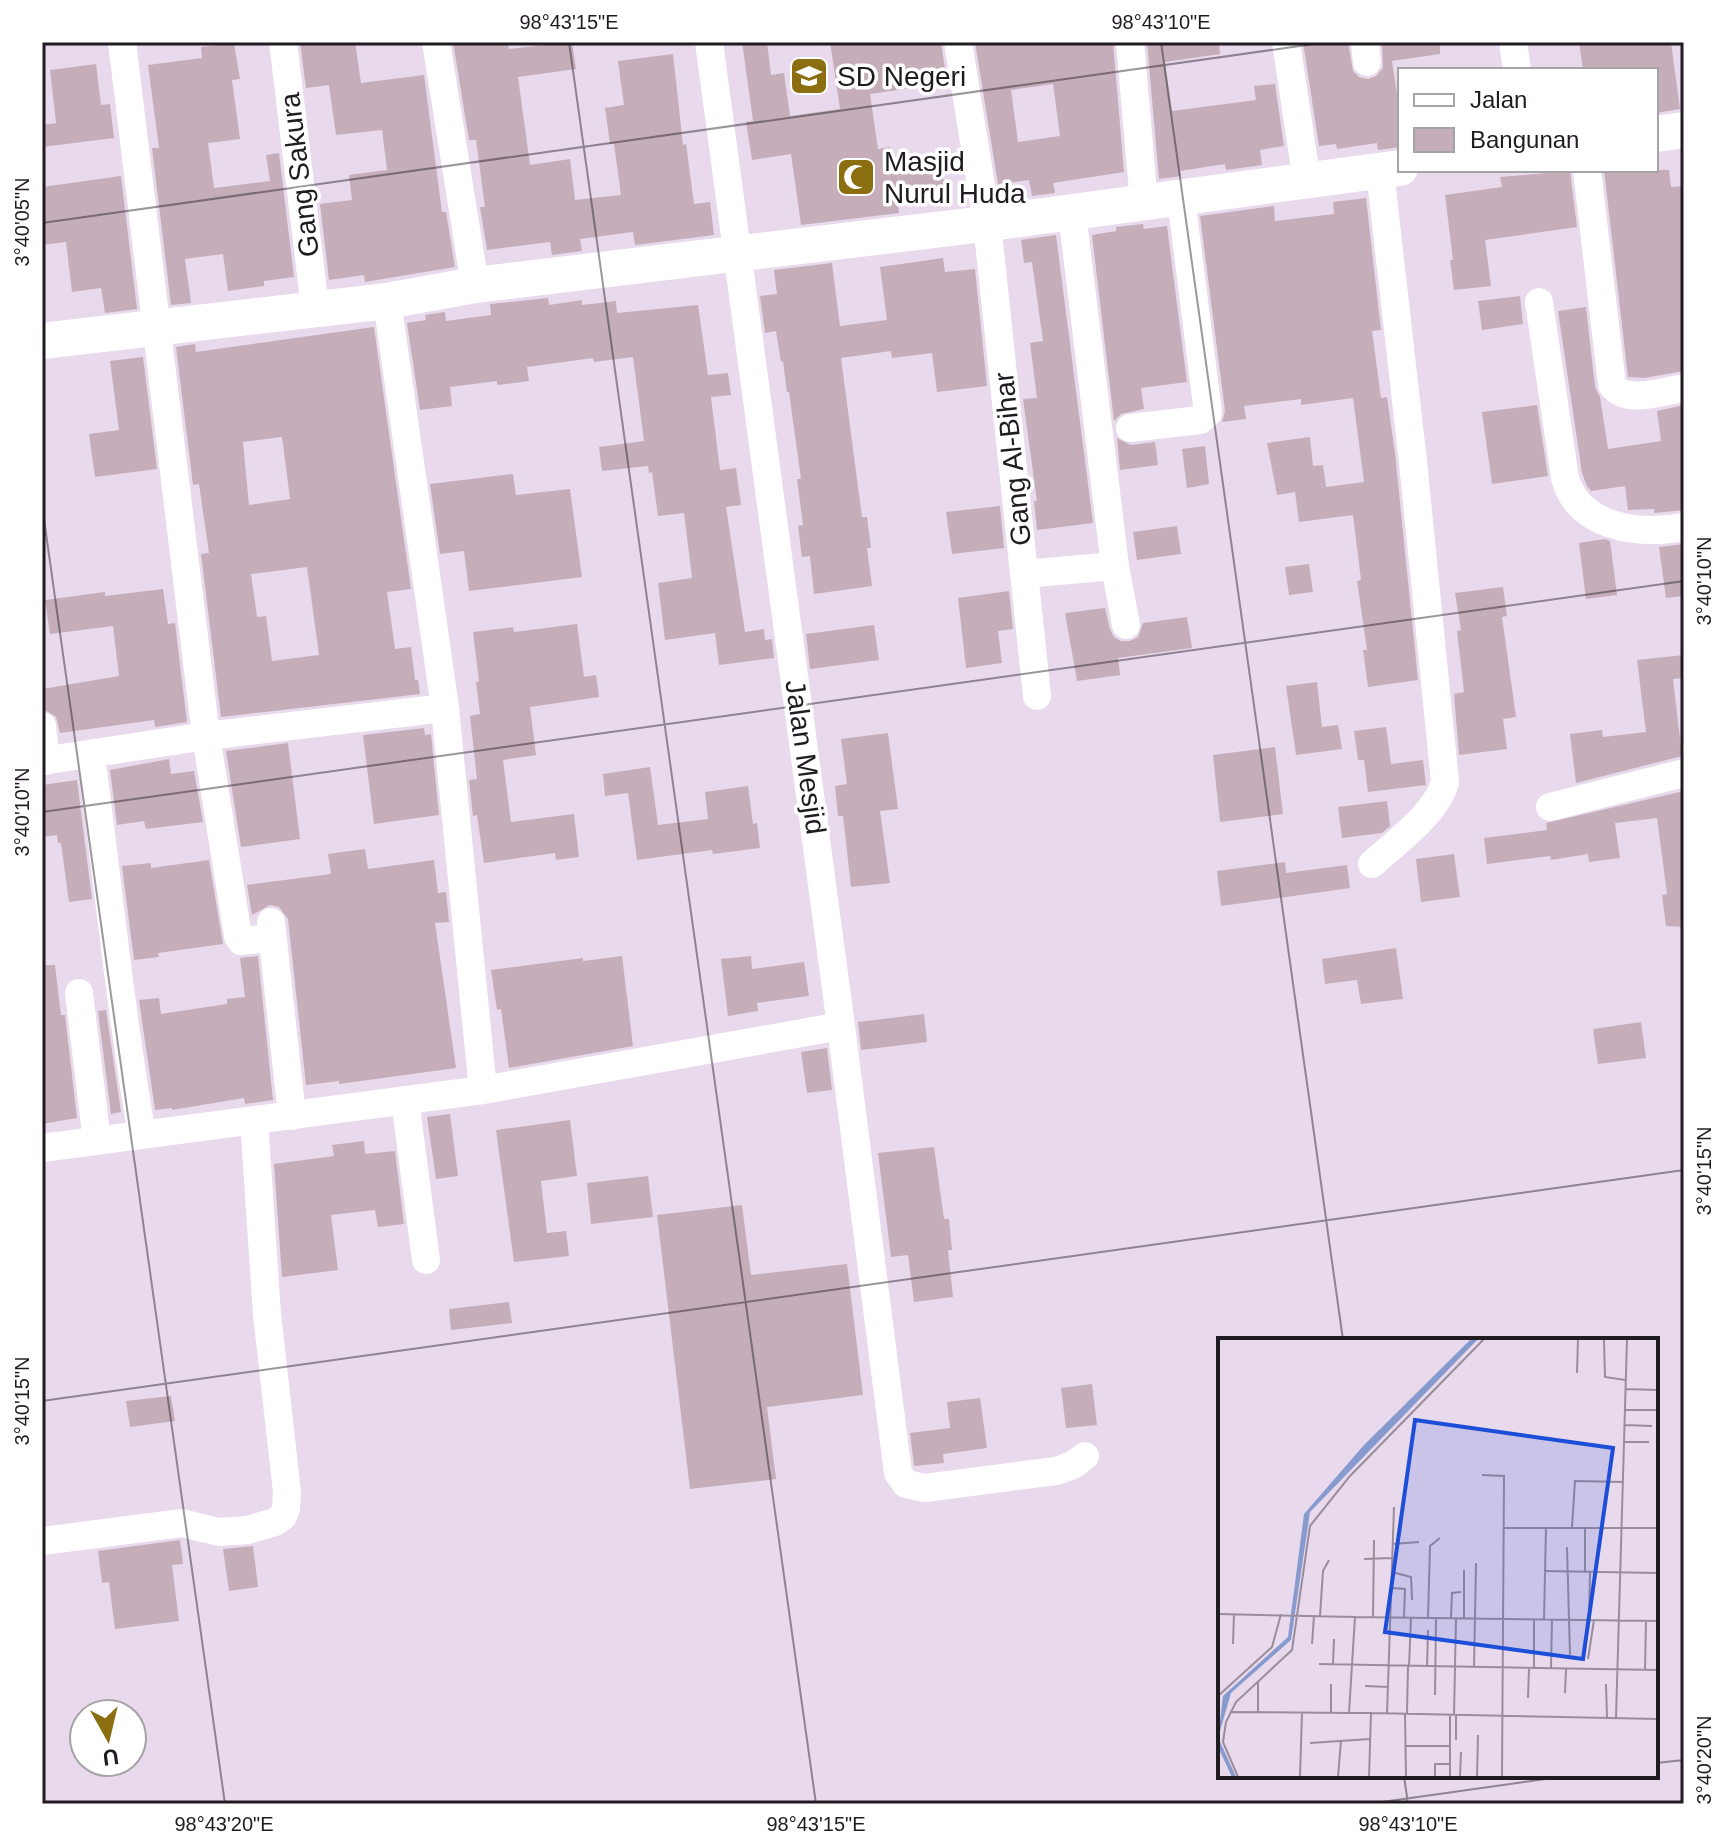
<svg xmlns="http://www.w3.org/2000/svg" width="1726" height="1846" font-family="Arial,sans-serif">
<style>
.building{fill:#c5aeb9;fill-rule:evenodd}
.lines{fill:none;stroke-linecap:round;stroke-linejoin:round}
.minor{stroke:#fff;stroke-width:28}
.tertiary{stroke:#fff;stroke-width:36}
.ticks{fill:none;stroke:#201a21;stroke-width:2;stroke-opacity:0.45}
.labels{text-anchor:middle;stroke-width:7;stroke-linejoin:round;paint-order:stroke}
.poi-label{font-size:28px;fill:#201a21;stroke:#fff;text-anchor:start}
.street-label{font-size:28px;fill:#201a21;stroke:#fff}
.inset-river{fill:none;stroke:#879ace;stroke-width:4}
.inset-road{fill:none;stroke:#998d9b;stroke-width:2}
.view{fill:#1d4ed8;fill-opacity:0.15;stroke:#1d4ed8;stroke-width:4}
.inset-edge{fill:none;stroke:#201a21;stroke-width:4}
.neatline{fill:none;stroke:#201a21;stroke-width:3}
.ticks-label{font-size:20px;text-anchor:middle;fill:#201a21}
</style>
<rect width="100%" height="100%" fill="#e9d9ec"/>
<!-- building -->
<path class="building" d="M300,42H355L361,83L424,75L442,212H446L455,267L365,282L364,275L329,280L320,204L352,200L349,175L387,170L382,130L336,135L329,85L306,88Z
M453,42H508L509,49L572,42L576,69L518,77L530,165L570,159L575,200L621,195L614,144H610L605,108L624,105L618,61L673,54L683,145L686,144L694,204L710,202L714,235L635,245L633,232L580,239L582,251L552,255L550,242L487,250L480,207H485L476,140H469Z
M742,42H767L771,75L784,73L790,116L840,109L830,42H941L947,83L870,94L878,149L890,147L892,162L940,155L946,196L898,203L899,213L801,225L791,154L752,160L746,122L753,121Z
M975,42H1113L1124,172L1053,183L1055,193L1032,196L1029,180L998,184ZM1053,84L1060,136L1018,142L1011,90Z
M1147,42H1219L1220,54L1165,62L1172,111L1256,100L1254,86L1275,84L1284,146L1260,150L1262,165L1226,170L1225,164L1180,171L1181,176L1159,179Z
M1303,42H1348L1353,71L1359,77L1368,79L1376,76L1383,68L1382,42H1440V54L1392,61L1400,115V147L1378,150L1377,143L1337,149L1336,144L1319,146Z
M1579,42H1671L1680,109L1656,113V70H1583Z
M234,43L240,79L232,80L240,139L208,143L214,188L270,181L266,155L279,153L294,277L264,281V286L228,291L223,254L185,259L191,303L171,305L152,148H159L148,65L202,58L201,47Z
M96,64L101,105L110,104L114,138L42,147V125L56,123L50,70Z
M1604,170H1669L1671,187L1684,186V371L1644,378L1628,377Z
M1570,171L1577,227L1485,240L1491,286L1454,290L1450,260H1453L1445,195L1502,187L1500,177Z
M121,176L137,309L105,313L101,288L72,292L66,242L42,245V187Z
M1366,198L1381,330L1372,331L1381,398L1387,397L1395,453L1418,680L1368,687L1363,650H1367L1357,581L1361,580L1353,515L1299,522L1295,492L1277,495L1267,443L1310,437L1313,466L1323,465L1326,487L1364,482L1353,398L1301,405V399L1244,406L1246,419L1222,422L1225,411L1200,216L1274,206L1275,221L1334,214L1333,202Z
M1143,224L1144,229L1167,226L1187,382L1141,388L1144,409L1121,414L1114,421L1092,235L1116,231V227Z
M1056,235L1093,523L1037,530L1034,501H1037L1023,399L1037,398L1030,343L1043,341L1032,262L1024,263L1021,240Z
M943,258L945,272L975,269L987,386L937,392L932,353L892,358L891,351L841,358L862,517H867L871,548H867L872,586L814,594L810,556L802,557L798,526L803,525L797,479H801L789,392H787L783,361L781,362L776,331L765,333L760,296L777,294L774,270L832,263L840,326L887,320L880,267Z
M1520,296L1523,324L1482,330L1478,301Z
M548,298L549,305L582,300V305L616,301L617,313L698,305L708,375L728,373L731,395L711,397L720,470L736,468L741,505L726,507L745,632L764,629L765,640L772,639L774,658L719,665L715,633L665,640L658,583L692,578L684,513L658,516L652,472L649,473L648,466L602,471L599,447L644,441L633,357L594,362L593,358L527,367L529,381L497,385V381L450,387L452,406L420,410L407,323L426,320L425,315L445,312L446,321L491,315L490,304Z
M1586,307L1595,387L1600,397L1608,449L1661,441L1657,411L1684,405V510L1654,513V509L1628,510L1625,486L1591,491L1587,486L1582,473L1558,311Z
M374,327L411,589L387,592L395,649L411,647L415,680H418L420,694L221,717L201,554L209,553L199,484L193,485L176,347L195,344L196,352ZM282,437L290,499L249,505L243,442ZM307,567L319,655L272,661L266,616L257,617L251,574Z
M143,357L157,469L95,477L89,434L119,430L110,361Z
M1537,405L1548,476L1492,484L1482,412Z
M1117,438L1131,445L1155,442L1158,465L1120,470Z
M1205,446L1209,484L1187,488L1182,449Z
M513,474L516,495L570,489L582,577L469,591L464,551L440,554L430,484Z
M1000,506L1004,548L952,554L946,512Z
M1177,526L1181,554L1137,560L1133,532Z
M1605,539L1610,541L1617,595L1586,599L1579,543Z
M1684,544V596L1666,598L1659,547Z
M1309,564L1313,592L1289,595L1285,567Z
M1503,587L1507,616L1502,617L1516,717L1503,719L1507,749L1459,755L1454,694L1464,692L1457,631L1461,630L1455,593Z
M163,589L168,624L175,623L187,722L155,727L154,720L60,733L56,717L45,710L42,689L119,676L113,626L50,634L45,600L105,592V596Z
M1009,591L1013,629L998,631L1002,663L966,668L958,598Z
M1105,608L1110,629L1114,637L1121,641H1130L1138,637L1143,623L1187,617L1192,648L1118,658L1120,675L1077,681L1065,613Z
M577,624L584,677L596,675L599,697L530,707L536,755L503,760L511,822L574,814L579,857L556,860L555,853L484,863L477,815L473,816L469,780L477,779L470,716L480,714L476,682L479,681L473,632L513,627L514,632Z
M874,625L879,660L810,669L806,634Z
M1684,655V678L1673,679L1682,756L1576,783L1570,734L1602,730L1603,737L1646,732L1637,660Z
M1317,682L1322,727L1338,725L1342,749L1296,755L1286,686Z
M1386,727L1391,764L1423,760L1426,785L1368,792L1364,760H1358L1354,731Z
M424,728L425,735L431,734L439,815L374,824L363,735Z
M888,733L898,809L880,811L890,883L851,887L843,816H838L835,786L847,784L841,739Z
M288,743L300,839L241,847L226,751Z
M1275,747L1283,814L1220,822L1213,755Z
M169,759L171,774L194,771L203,822L146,829L144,821L117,825L110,770Z
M650,767L658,825L708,819L705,792L748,786L753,824L757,823L760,848L713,854L712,850L637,860L628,793L605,796L603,774Z
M77,780L92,899L69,902L61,843H58L57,835L42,837V785Z
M1684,791V927L1666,926L1662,895L1667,894L1657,818L1615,823L1620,858L1589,862L1588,854L1551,860L1550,856L1487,864L1484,838L1547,830L1546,823Z
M1387,801L1390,826L1382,833L1342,838L1338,807Z
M365,849L368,869L434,860L438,893L446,892L449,922L435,923L456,1068L339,1084V1081L306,1085L288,919L279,907L270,905L252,915L247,885L331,874L328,854Z
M1454,854L1460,897L1421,902L1416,859Z
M209,860L223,944L158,953L159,957L134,960L122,866L151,863V868Z
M1285,862L1286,873L1347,865L1350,888L1221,906L1217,871Z
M1396,948L1403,999L1361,1004L1357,980L1325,984L1322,959Z
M258,956L273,1100L245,1104L244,1098L172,1110V1108L155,1110L139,1000L159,998L161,1014L227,1004V999L245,997L240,958Z
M622,956L633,1046L509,1068L501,1009L497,1010L491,970L583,958V961Z
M751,956L752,969L804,962L809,996L757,1003L758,1011L728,1016L721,959Z
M42,965H55L61,1015H65L77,1118L42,1124Z
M106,1010L121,1112L111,1114L98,1011Z
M924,1014L927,1042L861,1050L858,1022Z
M1641,1022L1646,1058L1598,1064L1593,1029Z
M827,1048L832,1090L807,1093L801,1052Z
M450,1114L458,1176L436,1179L427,1117Z
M570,1120L577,1176L541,1181L547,1233L566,1231L569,1256L514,1262L496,1130Z
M364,1141L365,1154L395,1151L404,1224L378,1227L375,1210L331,1215L338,1270L282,1277L274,1164L334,1156L332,1145Z
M934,1147L944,1219H949L952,1250H948L953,1297L914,1302L908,1255L891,1257L878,1153Z
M648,1176L653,1217L591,1224L587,1183Z
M742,1205L751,1275L847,1264L863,1395L767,1407L776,1479L690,1489L657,1215Z
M509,1302L512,1323L451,1330L449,1309Z
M1092,1384L1097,1425L1066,1428L1061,1388Z
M171,1396L175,1421L130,1427L126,1401Z
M980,1398L987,1448L943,1454L944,1463L914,1466L910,1433L950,1428L947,1402Z
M180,1540L183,1564L172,1565L179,1621L115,1629L109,1582L102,1583L98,1551Z
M253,1546L258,1587L229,1591L223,1549Z"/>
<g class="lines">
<!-- minor -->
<path class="minor" d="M122,42L206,736L238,936L241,941L272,938
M283,42L315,308
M436,42L475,285
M709,42L841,1026L898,1473L906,1484L925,1488L1056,1471L1073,1465L1085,1456
M958,42L987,223L1037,696
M1130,42L1144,203
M1286,42L1307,182
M1365,42L1367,62
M1513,42L1517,70
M1587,170L1612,385C1626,405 1663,391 1684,388
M1072,213L1115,566L1126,625
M387,301L445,708L483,1090
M1539,302L1565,478C1579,529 1641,535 1684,527
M1130,428L1200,420L1208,413L1181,198
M1024,574L1115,566
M42,726L46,761
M91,755C108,882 120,1009 142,1135
M42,761L206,736L445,708
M1550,807L1684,773
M1372,864C1396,842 1437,813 1445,782L1413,462L1380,171
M271,922L292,1116
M79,993L97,1141
M405,1100L426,1260
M42,1148L483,1090L841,1026
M42,1541L182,1523L219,1532L248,1530L275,1522L283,1516L286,1509L287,1492L267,1314L254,1120"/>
<!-- tertiary -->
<path class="tertiary" d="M1656,134L1684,130
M42,341L387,301L475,285L968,226L1400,168"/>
</g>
<!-- ticks -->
<path class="ticks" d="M569,42L816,1804M1161,42L1343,1340M42,223L1328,42M42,505L225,1804M42,812L1684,581M42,1401L1684,1170M1656,1763L1684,1760M1404,1776L1408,1804M1368,1804L1567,1776"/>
<!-- icons -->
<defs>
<symbol id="school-square" viewBox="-11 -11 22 22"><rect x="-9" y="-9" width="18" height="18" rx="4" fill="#8a6e0f" stroke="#fff"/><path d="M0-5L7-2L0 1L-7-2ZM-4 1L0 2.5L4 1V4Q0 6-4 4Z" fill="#fff"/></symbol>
<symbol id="mosque-square" viewBox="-11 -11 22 22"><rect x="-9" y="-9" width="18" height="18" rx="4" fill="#8a6e0f" stroke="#fff"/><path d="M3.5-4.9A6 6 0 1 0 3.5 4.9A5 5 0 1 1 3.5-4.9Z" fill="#fff"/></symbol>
</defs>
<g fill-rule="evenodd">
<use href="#school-square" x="787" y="54" width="44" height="44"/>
<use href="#mosque-square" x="834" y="155" width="44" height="44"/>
</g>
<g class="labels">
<!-- poi labels -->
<g class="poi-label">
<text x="837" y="86">SD Negeri</text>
<text x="884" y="171">Masjid<tspan x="884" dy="32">Nurul Huda</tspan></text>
</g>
<!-- street labels -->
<g class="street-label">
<text transform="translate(299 175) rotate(-97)" y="10">Gang Sakura</text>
<text transform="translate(1012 459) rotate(-96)" y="10">Gang Al-Bihar</text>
<text transform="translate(806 757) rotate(82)" y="10">Jalan Mesjid</text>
</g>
</g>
<!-- overview -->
<g transform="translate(1218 1338)">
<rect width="440" height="440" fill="#e9d9ec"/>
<path d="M253,1H260L92,174L73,302L13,355L0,400L5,358L70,299L86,176L146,107Z" fill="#879ace"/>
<path class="inset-river" d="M0,404L16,439"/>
<path class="inset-road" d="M386,1L387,39L407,42M359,35L360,1M407,51L440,52M407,72H440M407,87L434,88M406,104H431M264,137L286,138L284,439M354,189L357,143L405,144M285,190H440M174,206L201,204M349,209L352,317M146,221L174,220M326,233L440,235M367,233V189M174,234L193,239L194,262M174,250L187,251L186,279M0,276L137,279L131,375H153L151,439M102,278L105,233L111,222M137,279L440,283M155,279L156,202M210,280L212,208L222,200M233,280L234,255L243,254M246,280V232M316,281V330M326,281L328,189M371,282L372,233M15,306L16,276M94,306L96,278M370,321L376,282M101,326L440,332M115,326L116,301M191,329L193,279M209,329L210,292M256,330L258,225M333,331L334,281M427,332L428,283M388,346L389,380M147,348L171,349M347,355L348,331M217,357L218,280M0,358L54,309L63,276M310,360L311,330M12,374L131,375M113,374V346M40,375V344M153,375L440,381M169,376L176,169M187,376L188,439M189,376L190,328M236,377L238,280M398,380L409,1M238,402V377M92,405L152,401M188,408H232V439M232,408V377M20,439L5,404L8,384L18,364L74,312L92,188L132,138L266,1M82,439L84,375M120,439L123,403M217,439V426H232M242,439L243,414M259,439L260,397"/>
<path class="view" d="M197,82L395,110L365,321L167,294Z"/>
<rect width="440" height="440" class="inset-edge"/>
</g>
<!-- border -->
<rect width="1726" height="1846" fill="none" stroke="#ffffff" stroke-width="88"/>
<!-- legend -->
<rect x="1398" y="68" width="260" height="104" fill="#ffffff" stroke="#a6a3a6" stroke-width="2"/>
<rect x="1414" y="94" width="40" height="12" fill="#ffffff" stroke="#a6a3a6" stroke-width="2"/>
<text x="1470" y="108" font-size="24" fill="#201a21">Jalan</text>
<rect x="1414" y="128" width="40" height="24" fill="#c5aeb9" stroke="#a6a3a6" stroke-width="2"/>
<text x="1470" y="148" font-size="24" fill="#201a21">Bangunan</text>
<!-- north arrow -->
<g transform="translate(108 1738) rotate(172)"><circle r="38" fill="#ffffff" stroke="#a6a3a6" stroke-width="2"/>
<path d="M0-6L14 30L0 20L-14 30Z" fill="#8a6e0f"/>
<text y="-12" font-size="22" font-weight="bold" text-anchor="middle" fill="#201a21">U</text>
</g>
<rect x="44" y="44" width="1638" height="1758" class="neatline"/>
<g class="ticks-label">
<text x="569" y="29">98°43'15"E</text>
<text x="1161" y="29">98°43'10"E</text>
<text transform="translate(22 222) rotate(-90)" y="7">3°40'05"N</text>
<text transform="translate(1704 581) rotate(-90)" y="7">3°40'10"N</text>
<text transform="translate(22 812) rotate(-90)" y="7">3°40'10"N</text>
<text transform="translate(1704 1171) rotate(-90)" y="7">3°40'15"N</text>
<text transform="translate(22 1401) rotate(-90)" y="7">3°40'15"N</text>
<text transform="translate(1704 1760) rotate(-90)" y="7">3°40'20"N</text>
<text x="224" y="1831">98°43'20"E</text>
<text x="816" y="1831">98°43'15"E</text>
<text x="1408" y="1831">98°43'10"E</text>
</g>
</svg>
